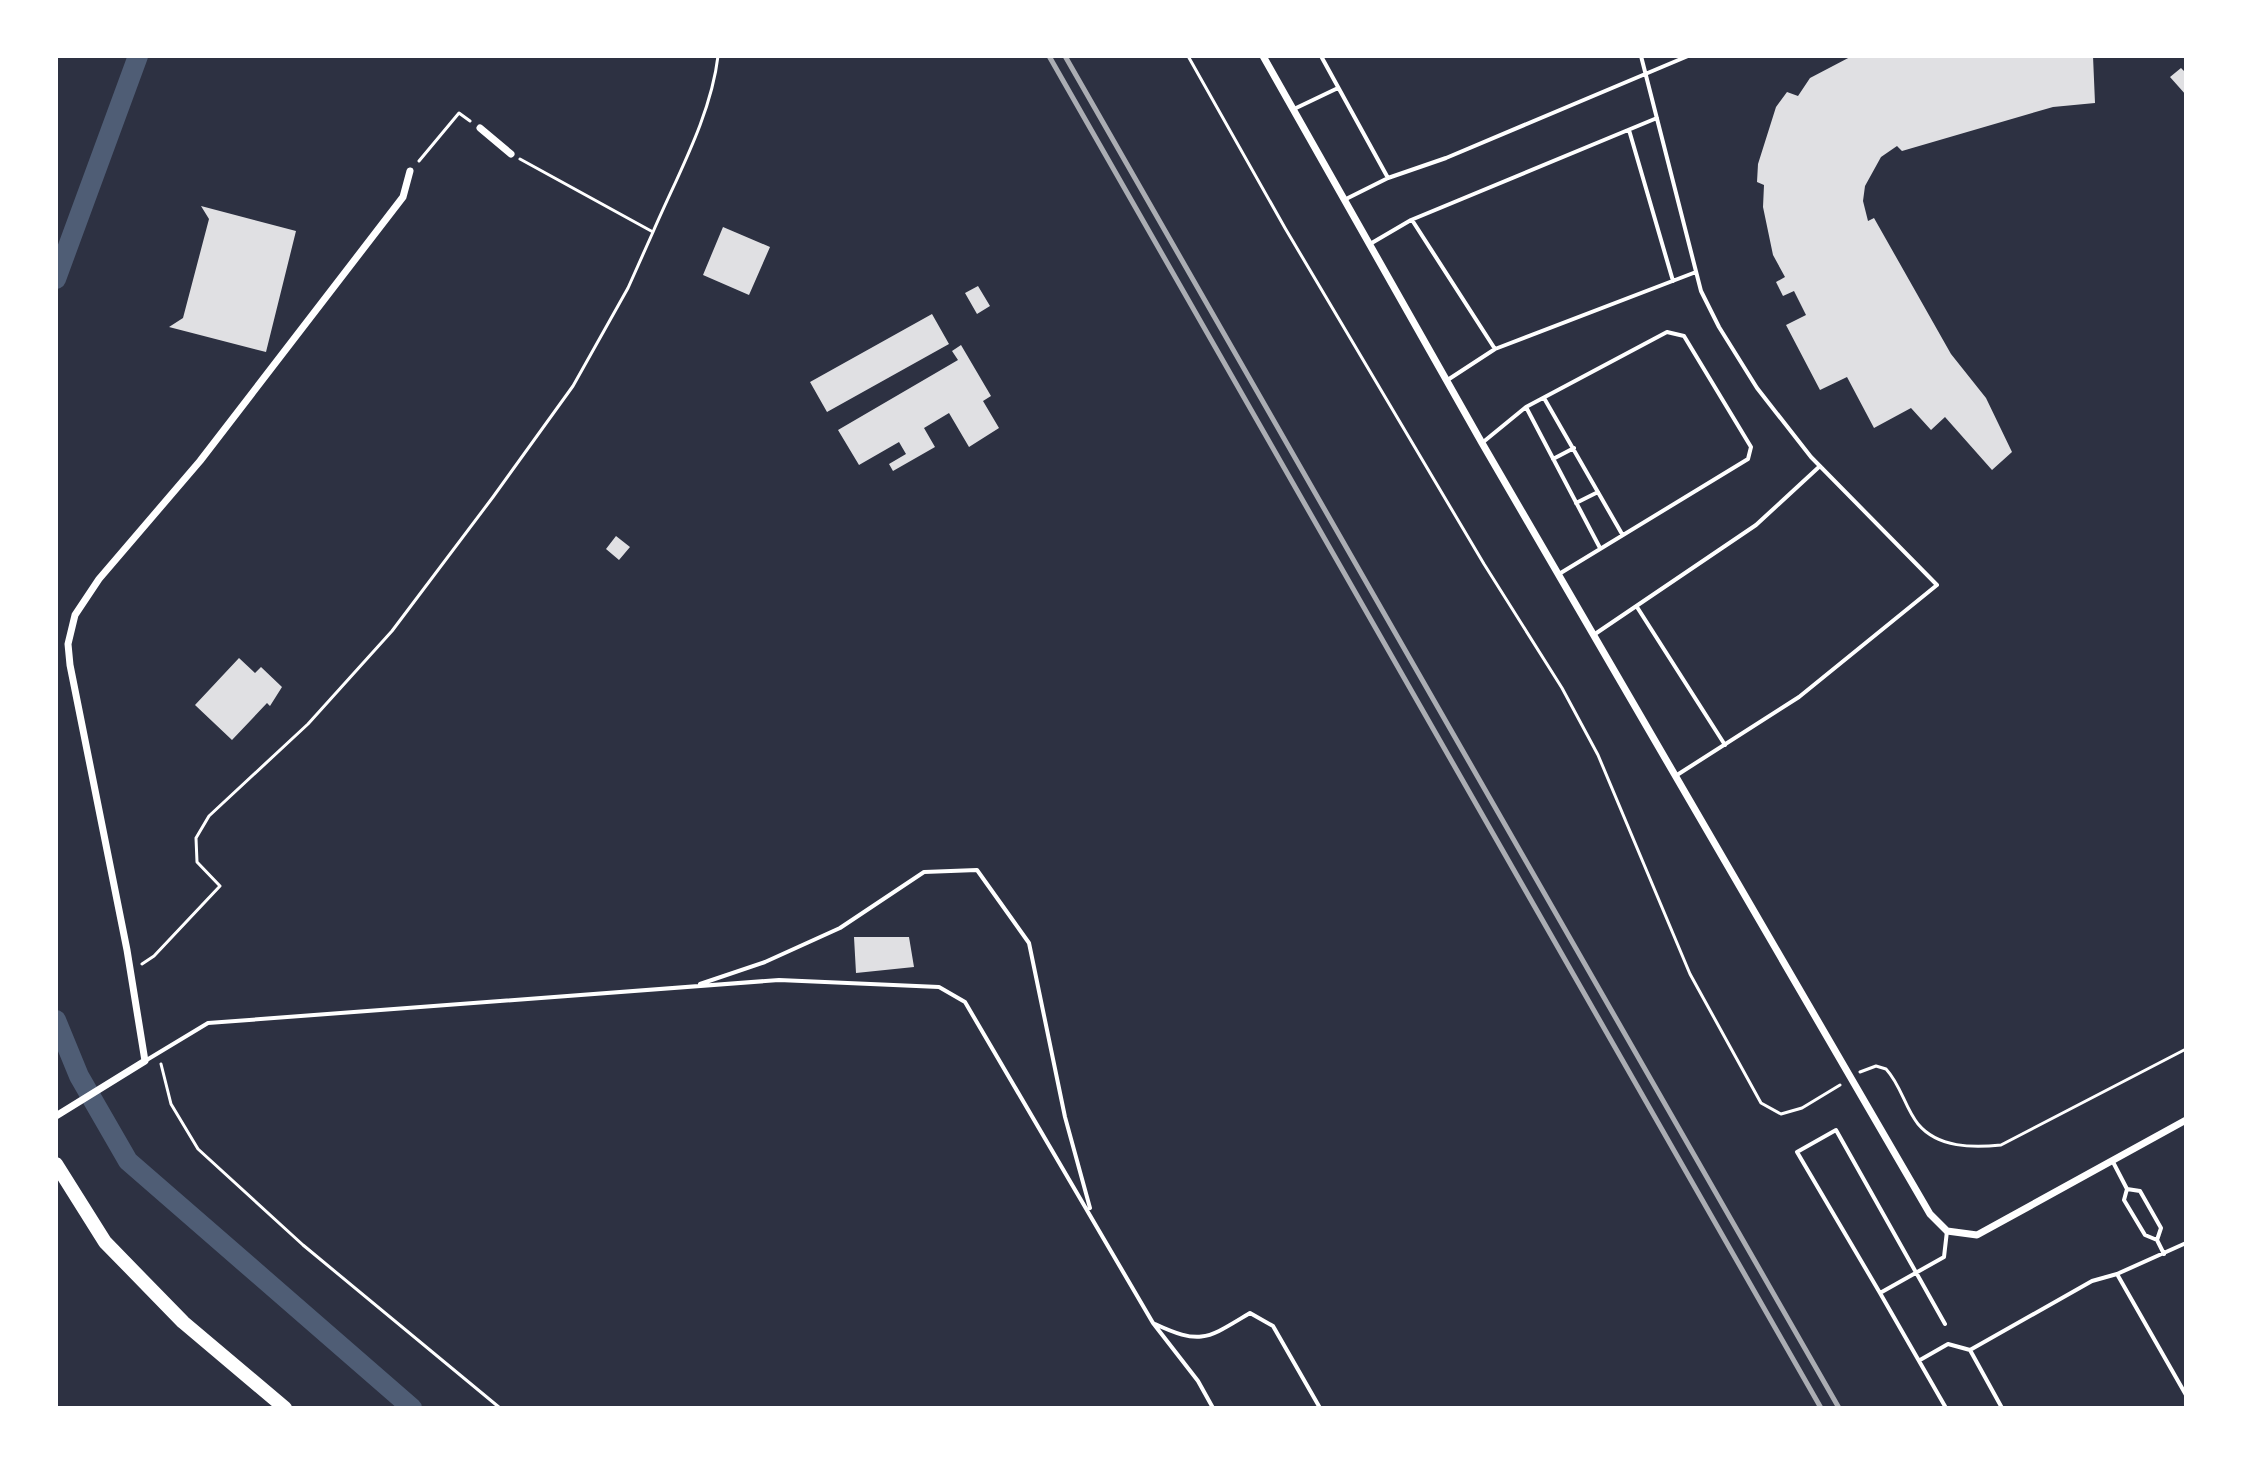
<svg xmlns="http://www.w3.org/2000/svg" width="2242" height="1464" font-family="Manrope,sans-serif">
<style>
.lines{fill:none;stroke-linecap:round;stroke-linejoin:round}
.canal{stroke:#4f5d75;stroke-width:20}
.building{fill:#e0e0e3}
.path{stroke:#fff;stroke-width:3}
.service{stroke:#fff;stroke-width:4}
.minor{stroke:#fff;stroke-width:7}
.motorway{stroke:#fff;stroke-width:14}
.rail{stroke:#abadb3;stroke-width:5}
</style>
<rect width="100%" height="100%" fill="#2d3142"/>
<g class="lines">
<!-- canal -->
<path class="canal" d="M56,279L138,56
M56,1020L79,1076L128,1161L412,1408"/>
</g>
<!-- building -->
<path class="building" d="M1852,56H2093L2095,103L2053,107L1902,151L1897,146L1881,157L1865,186L1863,201L1868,221L1874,218L1951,354L1986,398L2012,452L1992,470L1945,417L1931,430L1911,408L1874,428L1847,377L1820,390L1786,325L1806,315L1794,291L1783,296L1776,282L1785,277L1773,255L1763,207L1764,185L1757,182L1758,164L1776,107L1787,92L1798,96L1810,78Z
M2181,68L2186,73V95L2170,77Z
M201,206L296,231L266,352L169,327L183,318L209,219Z
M723,227L770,247L749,295L703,275Z
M978,286L990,306L977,314L965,293Z
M932,314L949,344L827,412L810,382Z
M961,345L991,396L983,401L999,428L969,447L949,413L924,428L935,447L893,471L889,464L906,454L899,442L859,465L838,430L958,360L952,351Z
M616,536L630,547L619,560L606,549Z
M239,658L255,673L261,667L282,687L270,706L267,703L232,740L195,705Z
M854,937H909L914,967L856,973Z"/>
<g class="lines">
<!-- path -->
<path class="path" d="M1188,56L1285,228L1484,564L1562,688L1598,755L1690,974L1761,1103L1781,1114L1802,1108L1840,1085
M520,159L653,232C677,176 711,116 718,56
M419,161L459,113L470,121
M142,964L154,956L220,886L197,862L196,838L209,816L308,724L392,631L493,497L573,386L628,288L653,232
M161,1064L171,1104L198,1149L303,1245L500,1408
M1860,1072L1876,1066L1886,1069C1901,1085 1905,1108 1918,1124C1938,1148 1973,1148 2001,1145L2186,1049"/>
<!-- service -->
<path class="service" d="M1321,56L1388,178
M1641,56L1701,291L1719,327L1757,388L1811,457L1937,585L1799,697L1677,775
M1294,109L1338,88
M1629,130L1673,281
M1344,200L1388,178L1446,158L1688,56
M1412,220L1495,349
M1370,244L1411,220L1657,118
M1446,381L1495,349L1696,272
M1544,398L1622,534
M1526,407L1600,548
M1482,443L1526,407L1667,332L1684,336L1751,447L1748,459L1559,574
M1553,459L1574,448
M1576,503L1598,492
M1637,607L1725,745
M1595,634L1756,525L1820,466
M700,984L765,962L840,928L924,872L977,870L1029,943L1065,1117L1090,1208
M145,1061L208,1023L779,980L939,987L965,1002L1153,1323L1198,1381L1213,1408
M2113,1162L2127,1189L2124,1200L2145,1235L2157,1240L2164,1254
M2127,1189L2140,1191L2161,1228L2157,1240
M2117,1274L2186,1395
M1880,1293L1797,1152L1836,1130L1945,1324
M1155,1324C1202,1346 1208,1338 1250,1313L1273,1326L1320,1408
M1970,1350L2002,1408
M1920,1360L1948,1344L1970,1350L2092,1281L2117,1274L2186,1243
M1946,1408L1880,1293L1944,1257L1947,1231"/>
<!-- minor -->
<path class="minor" d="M1263,56L1482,443L1930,1214L1947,1231L1977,1235L2186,1120
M480,128L511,154
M56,1116L145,1061L127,950L70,665L68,644L75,615L99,579L200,461L403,197L410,171"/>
<!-- motorway -->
<path class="motorway" d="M56,1164L105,1242L183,1322L285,1408"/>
<!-- rail -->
<path class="rail" d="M1049,56L1821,1408
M1065,56L1839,1408"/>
</g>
<!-- border -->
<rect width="2242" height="1464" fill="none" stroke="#ffffff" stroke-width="116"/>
</svg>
